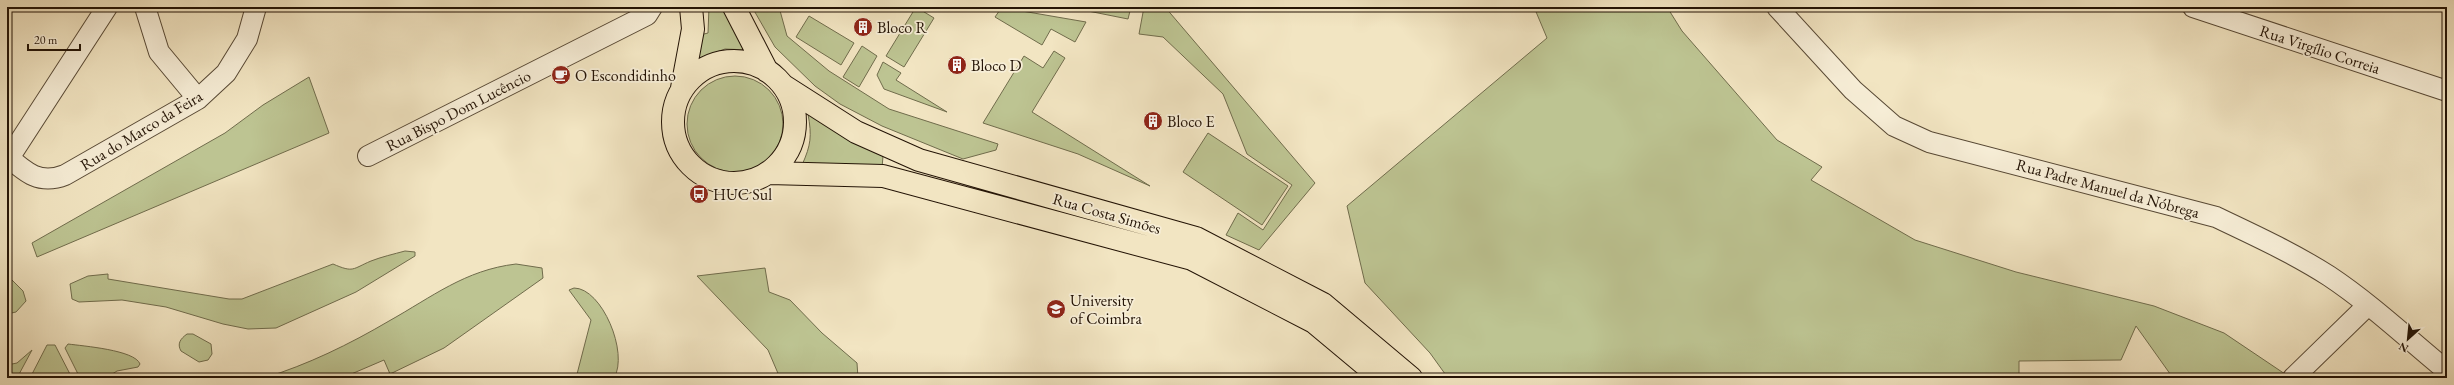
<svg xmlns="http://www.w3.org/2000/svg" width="2454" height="385" font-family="'EB Garamond',serif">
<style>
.green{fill:#bdc492;stroke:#706c4c}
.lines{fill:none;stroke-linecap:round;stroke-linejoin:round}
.minor-casing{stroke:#574834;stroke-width:22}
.primary-casing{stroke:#231305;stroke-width:24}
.minor{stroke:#f7eed7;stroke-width:20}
.primary{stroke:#f2e5c2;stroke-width:22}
.labels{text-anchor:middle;stroke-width:3.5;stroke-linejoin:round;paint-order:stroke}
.poi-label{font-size:16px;fill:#231305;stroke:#f7eed7;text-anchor:start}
.street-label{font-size:16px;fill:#231305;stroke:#f7eed7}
</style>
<rect width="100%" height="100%" fill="#f2e5c2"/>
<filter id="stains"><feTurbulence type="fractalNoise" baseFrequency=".005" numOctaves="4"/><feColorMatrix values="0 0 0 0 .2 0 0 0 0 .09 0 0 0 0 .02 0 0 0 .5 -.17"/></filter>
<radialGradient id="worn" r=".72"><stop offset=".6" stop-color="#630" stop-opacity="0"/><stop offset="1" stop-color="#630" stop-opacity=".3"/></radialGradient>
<!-- green -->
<path class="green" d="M709,7H723L748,50L725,49L697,59L700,35L708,33Z
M752,7H779L787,36L829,71L889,109L998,144L996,150L963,159L882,126L840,104L815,86L775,47Z
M916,7L934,18L904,67L886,56Z
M1002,7H1023L1022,11L1086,22L1075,42L1051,29L1042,45L995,17Z
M1068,7H1131L1128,19Z
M1144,7H1165L1315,183L1259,250L1226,235L1238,213L1263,230L1292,185L1247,154L1223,94L1163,37L1139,34Z
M1534,7H1667L1682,31L1777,140L1822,167L1811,180L1915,240L2016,272L2154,306L2224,333L2285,374L2281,378H2173L2136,326L2121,360L2019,361V378H1448L1430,353L1365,283L1347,206L1547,38Z
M809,16L854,43L841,65L796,37Z
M862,46L877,56L859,87L843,77Z
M1054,51L1065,58L1032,112L1150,186L1078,154L983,123L1024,56L1043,68Z
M883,62L901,73L896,80L947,112L884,89L877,75Z
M687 124a48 48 0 1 1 96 0a48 48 0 1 1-96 0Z
M309,77L329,133L37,257L32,243L225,133L263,105Z
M808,114L883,156L882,168L802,165C811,145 812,136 808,114Z
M1208,133L1288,186L1262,225L1183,172Z
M405,251L415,252V256L356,292L276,328L248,329L223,324L166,307L122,300L79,302L72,299L70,284L88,276L108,274V279L229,299H242L333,264C354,273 352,269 371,261C381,257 394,254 405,251Z
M516,264L542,268L543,278L444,348L390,374L384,360L342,378H264C307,365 350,344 389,321C432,297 465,270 516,264Z
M765,268L769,292L790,300L822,333L857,363L858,378H780L768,350L697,276Z
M7,275L23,291L26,301L16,312L7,314Z
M574,288C602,288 629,353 614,378H576L591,320L569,290Z
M187,334H193L211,344L212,354L208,360L199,362L181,351C177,344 180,339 187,334Z
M68,344C83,346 135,350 140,364L138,367L117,371L106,378H80L65,348Z
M47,345H55L72,378H30Z
M32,350L17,378H7V365L17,363Z"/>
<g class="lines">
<defs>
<path id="minor" d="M145,7L159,52L198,99
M1777,7L1853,90L1894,126L1929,142L2216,217C2254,235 2293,253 2329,276C2371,304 2408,339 2447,371
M2193,7L2447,91
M7,156C26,173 40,185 65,175L198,99L226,73L247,39L256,7
M368,156L647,15L652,7
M9,158L107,7
M2293,378L2368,305"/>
<path id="primary" d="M734,7L767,71
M673 122a61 61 0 1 1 122 0a61 61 0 1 1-122 0Z
M784,86L856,132L919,160L1196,238L1323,304L1411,378
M682,88L693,29L691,7
M769,173L883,176L1192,259L1314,322L1381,378"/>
</defs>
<!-- minor casing -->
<use href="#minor" class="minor-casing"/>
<!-- primary casing -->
<use href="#primary" class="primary-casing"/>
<!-- minor -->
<use href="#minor" class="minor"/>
<!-- primary -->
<use href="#primary" class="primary"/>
</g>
<!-- icons -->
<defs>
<symbol id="building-disc" viewBox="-11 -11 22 22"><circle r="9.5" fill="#8f2418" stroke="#f7eed7"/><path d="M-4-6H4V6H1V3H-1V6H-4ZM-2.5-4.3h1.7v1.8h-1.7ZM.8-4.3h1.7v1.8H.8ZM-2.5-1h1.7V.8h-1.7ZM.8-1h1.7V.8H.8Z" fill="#fff"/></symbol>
<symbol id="cafe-disc" viewBox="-11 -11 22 22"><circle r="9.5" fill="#8f2418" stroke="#f7eed7"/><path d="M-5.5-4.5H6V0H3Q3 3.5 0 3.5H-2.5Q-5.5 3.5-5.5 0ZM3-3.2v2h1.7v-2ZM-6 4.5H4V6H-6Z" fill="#fff"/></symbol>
<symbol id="bus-disc" viewBox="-11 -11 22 22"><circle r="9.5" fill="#8f2418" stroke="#f7eed7"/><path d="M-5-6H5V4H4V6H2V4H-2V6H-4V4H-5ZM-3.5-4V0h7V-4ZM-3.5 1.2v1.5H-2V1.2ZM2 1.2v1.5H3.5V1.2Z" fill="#fff"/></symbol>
<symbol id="university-disc" viewBox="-11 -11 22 22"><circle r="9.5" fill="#8f2418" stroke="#f7eed7"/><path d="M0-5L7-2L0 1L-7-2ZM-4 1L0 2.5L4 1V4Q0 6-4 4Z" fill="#fff"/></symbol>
</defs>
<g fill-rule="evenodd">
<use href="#building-disc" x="852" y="16" width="22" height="22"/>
<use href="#building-disc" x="946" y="54" width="22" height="22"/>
<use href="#cafe-disc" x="550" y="64" width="22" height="22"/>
<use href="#building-disc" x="1142" y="110" width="22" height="22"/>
<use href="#bus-disc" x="688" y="183" width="22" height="22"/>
<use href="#university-disc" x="1045" y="298" width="22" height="22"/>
</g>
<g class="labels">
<!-- poi labels -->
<g class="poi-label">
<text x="877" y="33">Bloco R</text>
<text x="971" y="71">Bloco D</text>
<text x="575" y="81">O Escondidinho</text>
<text x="1167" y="127">Bloco E</text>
<text x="713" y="200">HUC Sul</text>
<text x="1070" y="306">University<tspan x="1070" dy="18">of Coimbra</tspan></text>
</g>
<!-- street labels -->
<g class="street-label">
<text transform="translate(2320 49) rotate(18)" y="6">Rua Virgílio Correia</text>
<text transform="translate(458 110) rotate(-27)" y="6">Rua Bispo Dom Lucêncio</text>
<text transform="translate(141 130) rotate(-31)" y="6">Rua do Marco da Feira</text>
<text transform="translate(2108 188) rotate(15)" y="6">Rua Padre Manuel da Nóbrega</text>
<text transform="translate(1107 213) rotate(16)" y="6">Rua Costa Simões</text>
</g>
</g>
<!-- margin -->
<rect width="2454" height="385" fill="none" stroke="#f2e5c2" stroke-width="24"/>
<rect x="8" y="8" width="2438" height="369" fill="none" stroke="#231305" stroke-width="2"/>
<rect x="12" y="12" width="2430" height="361" fill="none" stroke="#231305"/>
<!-- north arrow -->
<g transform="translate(2408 339) rotate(207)" stroke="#f7eed7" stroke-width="3" paint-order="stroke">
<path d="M0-3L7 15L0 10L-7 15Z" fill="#231305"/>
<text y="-6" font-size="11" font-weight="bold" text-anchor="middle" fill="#231305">N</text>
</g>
<!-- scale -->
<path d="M28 44v6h52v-6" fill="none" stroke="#231305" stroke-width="2"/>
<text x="34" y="44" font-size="12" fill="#231305" stroke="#f7eed7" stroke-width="3" paint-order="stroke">20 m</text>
<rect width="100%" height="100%" filter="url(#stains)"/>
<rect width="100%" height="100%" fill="url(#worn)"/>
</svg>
